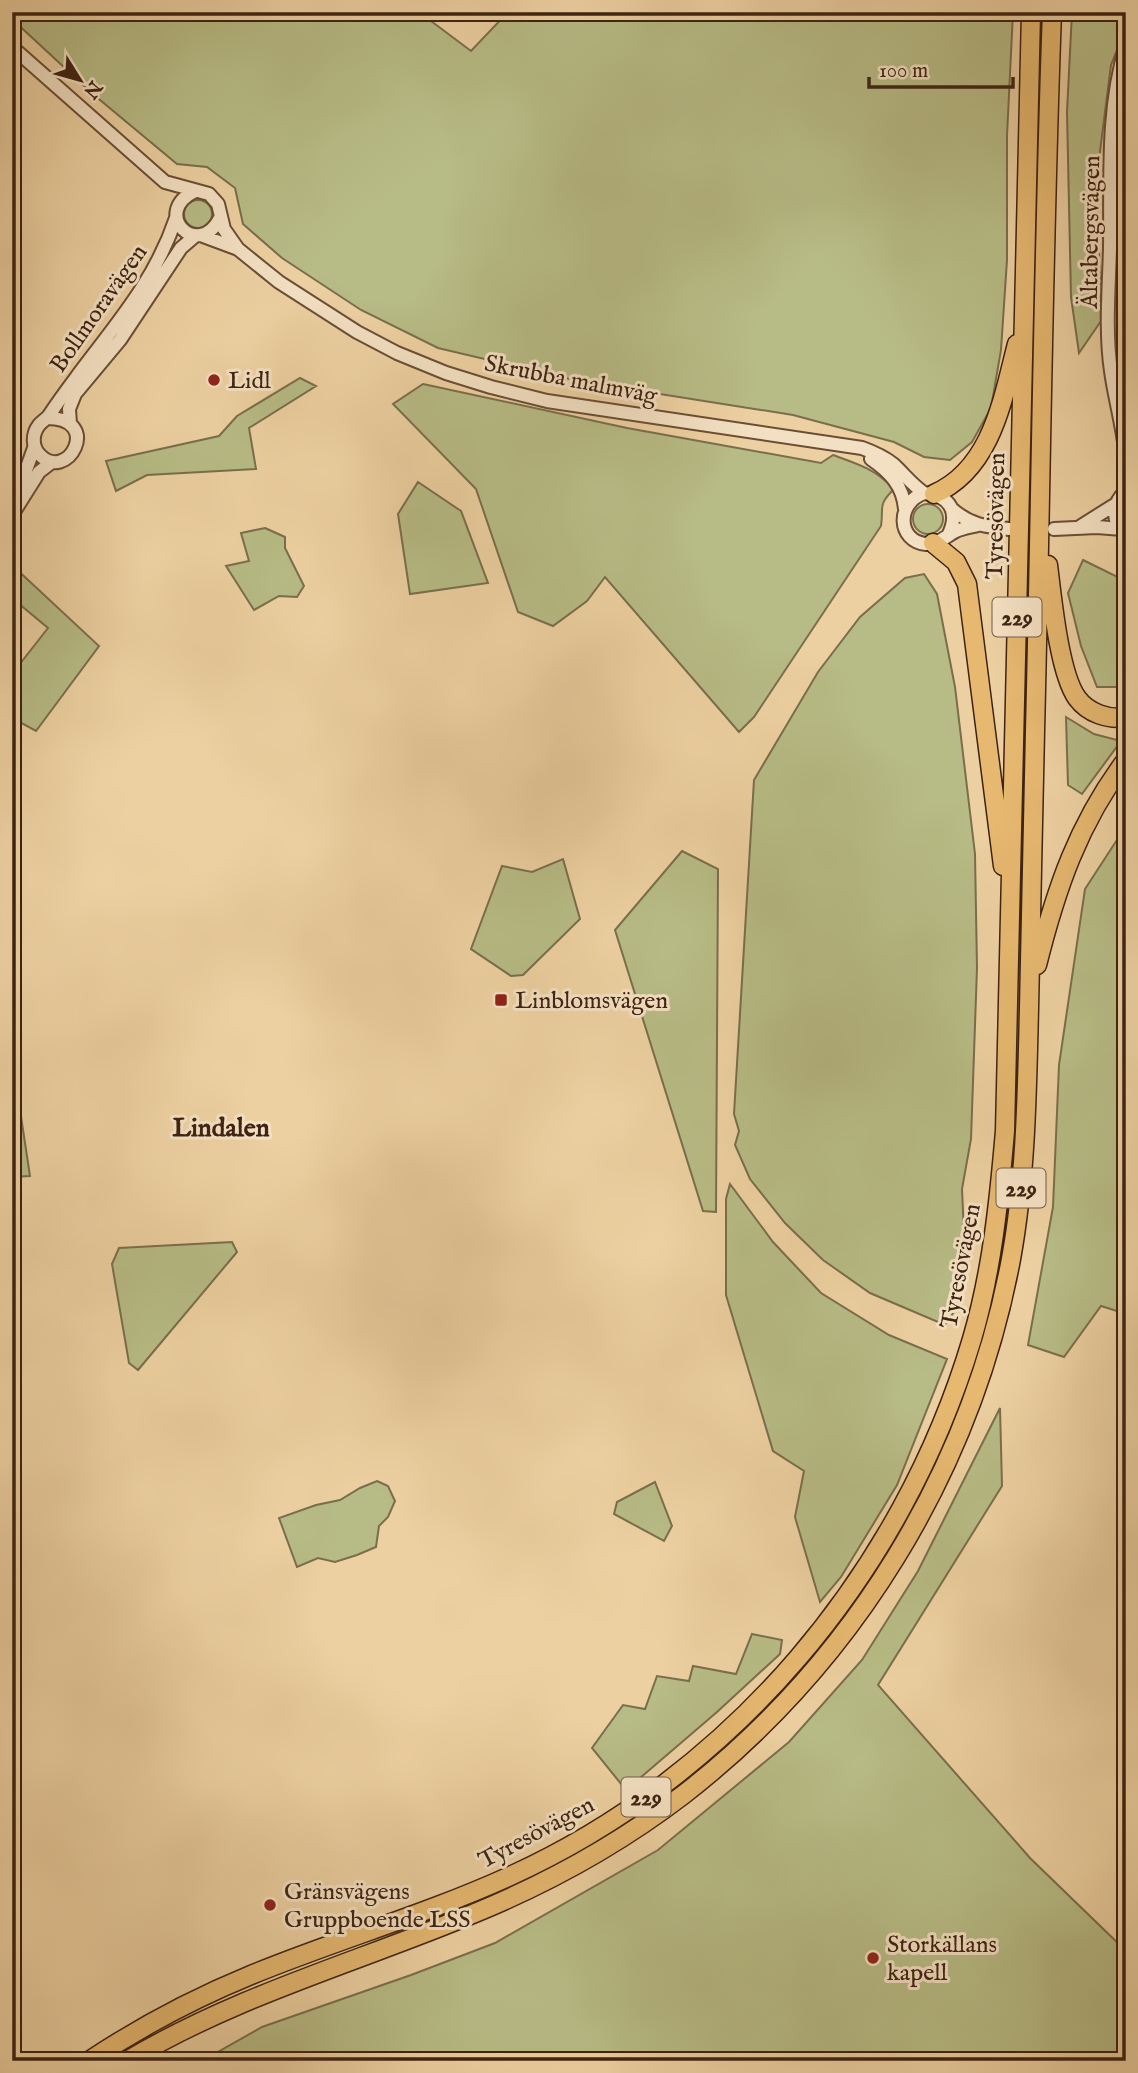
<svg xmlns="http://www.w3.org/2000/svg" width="1138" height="2073" font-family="'IM FELL English',serif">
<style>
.green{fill:#b7bb85;stroke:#7a6e4c;stroke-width:2}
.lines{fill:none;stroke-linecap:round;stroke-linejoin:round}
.minor-casing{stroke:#6a4e36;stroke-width:16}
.highway-casing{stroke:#3e2212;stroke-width:21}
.minor{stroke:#f3e0c2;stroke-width:12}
.highway{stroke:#e6b870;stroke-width:18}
.poi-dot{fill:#8f2418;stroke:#f3e0c2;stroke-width:2.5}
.labels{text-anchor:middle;stroke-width:6;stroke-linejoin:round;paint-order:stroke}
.shield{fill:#f3e0c2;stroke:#745b47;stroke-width:2}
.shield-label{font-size:23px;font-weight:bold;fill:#3e2212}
.street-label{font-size:24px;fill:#3e2212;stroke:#f3e0c2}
.poi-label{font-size:24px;fill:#3e2212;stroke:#f3e0c2;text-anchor:start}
.neighbourhood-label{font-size:26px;font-weight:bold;fill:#3e2212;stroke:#f3e0c2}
</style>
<rect width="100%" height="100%" fill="#edd0a1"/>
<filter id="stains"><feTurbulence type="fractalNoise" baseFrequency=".00286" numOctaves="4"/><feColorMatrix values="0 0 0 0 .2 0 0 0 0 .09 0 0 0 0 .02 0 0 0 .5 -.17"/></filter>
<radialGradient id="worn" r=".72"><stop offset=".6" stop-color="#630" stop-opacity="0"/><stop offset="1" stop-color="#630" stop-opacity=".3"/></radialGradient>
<!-- green -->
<path class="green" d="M12,12H419L471,51L508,12H1013L1007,136V260L1001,350L991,408L972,442L950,460L924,457L894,442L793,415L578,381L438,348L361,310L282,258L243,224L235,188L207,167L177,164L94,95L12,19Z
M1039,12H1047L1033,517L1026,516Z
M1072,12H1126V27L1111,65L1097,175L1101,321L1079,353L1071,297L1067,112Z
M184 214a14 14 0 1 1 28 0a14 14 0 1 1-28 0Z
M300,378L316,386L249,428L256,469L147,475L116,491L106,461L219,436L237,416Z
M423,384L627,428L821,463L833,455C858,464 875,469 894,489C877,506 884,506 881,526L754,717L739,732L605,577L587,601L553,626L518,612L476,489L393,404Z
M418,482L461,511L488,583L410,594L398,514Z
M913 519a15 15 0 1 1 30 0a15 15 0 1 1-30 0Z
M265,528L285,537V548L304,586L297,597L279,596L254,610L226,566L249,561L241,533Z
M1083,560L1126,581V687H1097L1081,646L1068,593Z
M12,565L99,646L36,731L12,718V674L48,628L12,598Z
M924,574L937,594L955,687L975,854L977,968L971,1139L962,1189L965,1256L958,1306L945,1325L870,1293L823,1260L785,1223L750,1179L735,1145L739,1131L734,1114L754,780L818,672L860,617L905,578Z
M1066,717L1094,734L1121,741L1082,794L1068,785Z
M1126,826V1314L1101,1306L1064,1357L1028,1345L1053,1207L1059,1065L1085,889Z
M682,851L718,869L716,1212L703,1211L615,930Z
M563,859L580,919L523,975L511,976L471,949L502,866L532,872Z
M12,1061L13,1063L30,1176L12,1177Z
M730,1184L773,1242L821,1293L889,1335L947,1359L897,1485L841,1577L820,1602L795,1517L804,1471L773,1451L726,1295V1199Z
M232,1242L237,1252L138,1370L129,1363L112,1264L119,1248Z
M1000,1408L1002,1486L878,1685L1030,1858L1126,1951V2061H202L262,2027L411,1975L495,1943L658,1850L789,1742L862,1660L918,1571Z
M377,1481L388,1486L395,1501L388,1517L379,1526L376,1547L357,1555L335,1562L318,1558L297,1567L279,1518L316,1505L340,1500L360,1488Z
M655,1482L672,1526L664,1541L614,1514L617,1502Z
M752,1634L782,1640L780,1654L717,1712L626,1790L592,1748L623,1705L645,1709L657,1676L689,1681L693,1666L736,1674Z"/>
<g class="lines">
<defs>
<path id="minor" d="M12,47L165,182L209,194L218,204L224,229L238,249L279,282L357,332L397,353L446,373L491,387L547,401L862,448C873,452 884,457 893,464C904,474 912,485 924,493
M195,191C150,213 198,261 220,218
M203,236L238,249
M47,418C104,418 67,485 39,454C32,446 32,434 39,425C42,421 47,419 50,414C58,402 66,391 75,379C115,325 154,283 176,218
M70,424L69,409L75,394L120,340L181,248L195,236
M871,459C890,472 903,486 905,509
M1124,492C1132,454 1116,409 1111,371C1105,331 1109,288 1110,248C1111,181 1106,111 1126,46
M13,499L20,487L34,448
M951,508C969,525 987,527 1009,529
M12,515L39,472L52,462
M1081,526L1116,504
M1054,529L1097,527L1122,529
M1125,532C1111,521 1112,503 1126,491
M948,536C960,512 950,495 924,493C896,503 897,541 926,544C938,545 946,536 956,531C963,528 970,527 978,525"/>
<path id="highway" d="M934,494C992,469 1003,398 1017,344
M933,543L956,562L967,584L1003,866
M1048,565C1052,597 1059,673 1077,698C1088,713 1108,720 1126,717
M1037,965C1056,889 1078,824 1126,760
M89,2061C140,2027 195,1998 251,1975C336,1940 424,1915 508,1877C732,1776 902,1574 972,1339C992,1271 999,1201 1005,1131L1031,12
M127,2061C237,1995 358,1962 475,1913C548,1883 619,1844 683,1795C853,1663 971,1472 1011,1259C1026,1176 1027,1092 1029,1008C1031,916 1033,823 1035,731C1041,491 1043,252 1052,12"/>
</defs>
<!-- minor casing -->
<use href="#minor" class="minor-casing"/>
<!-- highway casing -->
<use href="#highway" class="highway-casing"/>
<!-- minor -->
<use href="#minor" class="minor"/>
<!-- highway -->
<use href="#highway" class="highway"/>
</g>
<!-- markers -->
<g class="poi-dot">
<circle cx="214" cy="380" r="7"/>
<rect x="494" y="993" width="14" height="14" rx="3.5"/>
<circle cx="270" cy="1905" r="7"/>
<circle cx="873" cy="1958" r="7"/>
</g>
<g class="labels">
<!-- shield labels -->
<g class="shield">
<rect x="992.5" y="597.5" width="49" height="39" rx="5"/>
<rect x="996.5" y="1168.5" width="49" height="39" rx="5"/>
<rect x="621.5" y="1777.5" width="49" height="39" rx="5"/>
</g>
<g class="shield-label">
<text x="1017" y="625">229</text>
<text x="1021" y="1196">229</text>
<text x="646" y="1805">229</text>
</g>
<!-- street labels -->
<g class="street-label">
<text transform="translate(1090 232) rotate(-89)" y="8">Ältabergsvägen</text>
<text transform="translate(98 308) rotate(-55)" y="8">Bollmoravägen</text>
<text transform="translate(571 379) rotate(11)" y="8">Skrubba malmväg</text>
<text transform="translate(995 516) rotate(-89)" y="8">Tyresövägen</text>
<text transform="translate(960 1266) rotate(-79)" y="8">Tyresövägen</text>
<text transform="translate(536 1832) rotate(-28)" y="8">Tyresövägen</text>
</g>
<!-- poi labels -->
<g class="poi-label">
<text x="228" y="388">Lidl</text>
<text x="515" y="1008">Linblomsvägen</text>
<text x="284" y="1899">Gränsvägens<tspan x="284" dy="28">Gruppboende LSS</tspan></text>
<text x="887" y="1952">Storkällans<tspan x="887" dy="28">kapell</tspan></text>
</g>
<!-- neighbourhood labels -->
<g class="neighbourhood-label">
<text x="221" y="1136">Lindalen</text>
</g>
</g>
<!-- margin -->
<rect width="1138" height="2073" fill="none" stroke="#edd0a1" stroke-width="42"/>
<rect x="14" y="14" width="1110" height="2045" fill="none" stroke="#3e2212" stroke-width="3.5"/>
<rect x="21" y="21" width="1096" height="2031" fill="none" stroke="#3e2212" stroke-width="2"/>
<!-- north arrow -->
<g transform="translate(80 80) rotate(127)" stroke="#f3e0c2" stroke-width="5" paint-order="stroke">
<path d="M0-5L12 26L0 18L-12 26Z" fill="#3e2212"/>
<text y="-10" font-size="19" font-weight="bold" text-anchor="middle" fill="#3e2212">N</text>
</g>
<!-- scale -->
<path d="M869 77v10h144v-10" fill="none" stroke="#3e2212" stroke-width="3.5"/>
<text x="879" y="77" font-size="21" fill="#3e2212" stroke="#f3e0c2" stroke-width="5" paint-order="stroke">100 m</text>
<rect width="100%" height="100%" filter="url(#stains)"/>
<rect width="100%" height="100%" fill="url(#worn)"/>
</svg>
